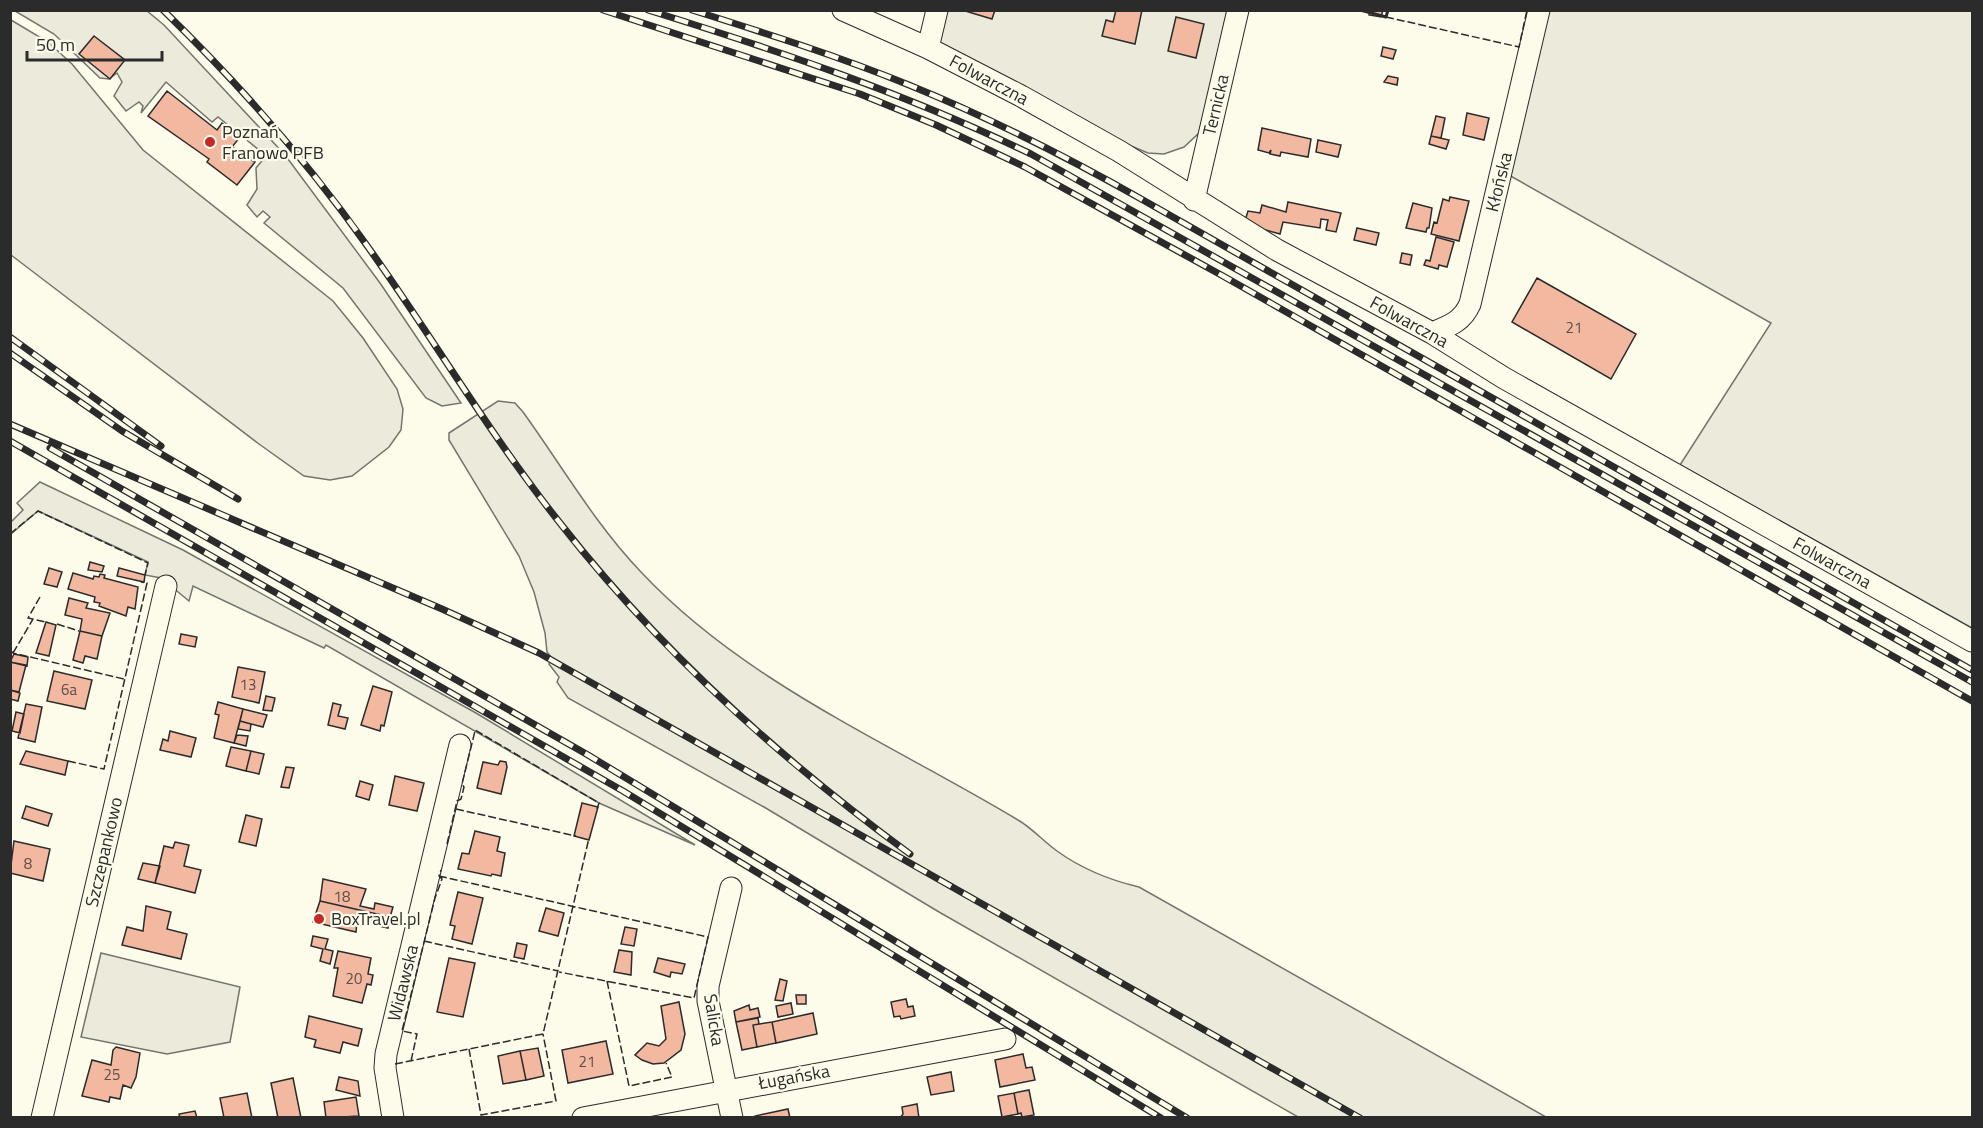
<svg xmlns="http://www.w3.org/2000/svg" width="1983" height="1128" font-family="'Titillium Web',sans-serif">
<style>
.green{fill:#ecebdb;stroke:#74746e;stroke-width:1.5}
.building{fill:#f2b8a0;stroke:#2b2b2b;stroke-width:1.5}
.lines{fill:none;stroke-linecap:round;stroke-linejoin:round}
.minor-casing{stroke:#2b2b2b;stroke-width:23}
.minor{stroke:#fdfbea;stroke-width:21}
.rail-casing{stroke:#2b2b2b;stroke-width:7}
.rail{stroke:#fdfbea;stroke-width:4.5;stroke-dasharray:14;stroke-linecap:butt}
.fence{stroke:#2b2b2b;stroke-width:1.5;stroke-dasharray:8 3;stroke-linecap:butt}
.wall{stroke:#2b2b2b;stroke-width:3}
.poi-dot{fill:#c62828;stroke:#fdfbea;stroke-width:2}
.labels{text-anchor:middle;stroke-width:4.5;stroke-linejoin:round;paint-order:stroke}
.number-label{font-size:15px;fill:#5d4e48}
.street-label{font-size:18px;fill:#2b2b2b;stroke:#fdfbea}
.poi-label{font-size:18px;fill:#2b2b2b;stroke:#fdfbea;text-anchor:start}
</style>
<rect width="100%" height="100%" fill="#fdfbea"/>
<!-- green -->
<path class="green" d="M15,11H147L164,25L285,155L380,283L461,403L442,406L426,398L343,288L264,223L270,217L263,211L257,217L247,205L257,189L256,168L265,157L264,154L218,117L212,122L166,82L141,113L143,106L139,102L126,111L114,96L122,82L117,73L109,79L100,78L54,34Z
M944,11H1227L1200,132L1184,147L1164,154L1148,153L1097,132L943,47L938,40Z
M1546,11H1972V628L1680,465L1771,323L1507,174Z
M11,20L48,42L72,64L143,150L333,301L363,338L397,389L403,409L401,430L389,447L352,476L330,480L304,476L259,444L11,255Z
M498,401L515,403L523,412C562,466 595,524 641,572C745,683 890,743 1018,820C1032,828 1043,841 1057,851C1082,869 1109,880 1139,887L1546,1117H1298L939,912L764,807L568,698L557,682L559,677L549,664L551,657L547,652L545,633L534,592L519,556L449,440V433Z
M40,482L183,550L476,713L695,845L599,803L326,645L324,648L193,586L189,601L161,578L145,575L148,562L38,511L11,534V522L23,510L17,503Z
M101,953L240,987L230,1042L167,1054L81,1037Z"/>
<!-- building -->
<path class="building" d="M962,10H995L992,19Z
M1116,10H1142L1135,44L1102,36L1106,20L1113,22Z
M1370,10H1383L1381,17L1369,15Z
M1176,17L1204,24L1196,58L1168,51Z
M94,36L125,60L110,79L79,54Z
M1383,47L1396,50L1393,59L1381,56Z
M1388,76L1398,78L1397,85L1384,82Z
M167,91L217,130L222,123L240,137L232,147L255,162L237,185L207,162L209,159L202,154L148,116Z
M1467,113L1489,118L1484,140L1463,135Z
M1436,116L1445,118L1441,138L1431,136Z
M1262,128L1311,139L1308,157L1281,152L1280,156L1270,154L1271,150L1269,153L1258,150Z
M1431,136L1449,140L1446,149L1429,144Z
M1318,140L1341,145L1338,157L1316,152Z
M1450,197L1469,201L1459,241L1431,234L1434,222L1437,223L1443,199L1449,201Z
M1288,202L1341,213L1336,232L1326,230L1328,220L1321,219L1320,228L1283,222L1280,234L1244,224L1248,211L1260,213L1262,205L1286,212Z
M1413,203L1432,208L1429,228H1427L1426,232L1406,228Z
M1357,228L1379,233L1376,245L1354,240Z
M1436,237L1454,242L1447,267L1439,265L1438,269L1424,265L1426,260L1430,261Z
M1402,253L1412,255L1410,265L1400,263Z
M1537,278L1636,334L1611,379L1512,322Z
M90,562L104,566L102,572L88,570Z
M49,568L62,572L57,587L44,584Z
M119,568L145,575L144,582L117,576Z
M73,573L93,579L94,576L99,577L100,574L105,575L104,578L138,587L135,609L128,607L126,616L99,606L100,603L94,602L95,597L68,589Z
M69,598L88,603L86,608L110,613L102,636L80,631L82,619L65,615Z
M46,622L56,625L49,656L36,653Z
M80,631L102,636L97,659L85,656L83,663L73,660Z
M181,634L197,637L195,647L179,644Z
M14,654L28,657L27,666L10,662Z
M10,662L26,665L19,692L10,690Z
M238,667L265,672L259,703L232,697Z
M54,671L92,680L85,709L47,701Z
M373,686L392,692L384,726L381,725L380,731L361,725Z
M10,690L20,693L18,701L10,699Z
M266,696L275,698L272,711L263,710Z
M218,702L243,709L234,743L214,738L219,715L215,714Z
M333,703L341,705L338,716L348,718L345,729L328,725Z
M26,704L42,707L35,742L18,738Z
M243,709L267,715L263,727L240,721Z
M16,712L24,714L20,733L12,731Z
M240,721L251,724L250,731L238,729Z
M170,731L196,738L191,757L160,750L163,739L168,741Z
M237,735L248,736L246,746L234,743Z
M231,747L251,751L246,771L226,766Z
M26,751L68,761L65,775L20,764Z
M251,751L264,754L259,774L246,771Z
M500,761L506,762L507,767L501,794L477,788L483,762L498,765Z
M286,767L294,768L289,788L281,787Z
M395,776L424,783L417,811L389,805Z
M360,781L373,785L369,800L356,796Z
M582,803L598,807L589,840L574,836Z
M26,806L52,814L48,826L22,818Z
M246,815L262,819L256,846L239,842Z
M475,831L500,837L497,851L505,853L501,876L492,874L491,876L458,869L462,853L469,854Z
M14,841L50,849L43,881L10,873Z
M175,842L189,845L184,866L201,870L195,893L155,883L164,846L173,848Z
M143,863L160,866L155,883L138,879Z
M323,879L366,889L360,906L374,909L375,903L393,907L390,917L320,901Z
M458,892L483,898L472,944L452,939L455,926L450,925Z
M320,901L390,917L388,928L370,924L372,917L358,914L356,932L313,922Z
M146,906L171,912L167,929L187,934L181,959L122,945L127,927L143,931Z
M546,908L564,913L558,936L539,931Z
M625,927L637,929L634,946L621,944Z
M313,936L328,939L325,949L333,951L330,964L320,961L323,949L311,946Z
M517,943L527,945L524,959L514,957Z
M619,950L632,952L631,975L614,972Z
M338,951L371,958L368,974L373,975L371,985L367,984L362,1003L333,996L338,968H334Z
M449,958L475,963L463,1017L437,1012Z
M658,958L685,964L682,974L671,972L670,977L654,972Z
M780,979L787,981L783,1001L775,1000Z
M796,995H806V1004H797Z
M906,999L908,1007L913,1006L915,1016L901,1019L900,1016L894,1017L891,1002Z
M679,1002L685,1034L681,1050L664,1063L653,1064L642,1060L635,1055L647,1043L659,1046L666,1039L661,1006Z
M791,1003L793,1014L778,1017L776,1006Z
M749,1005L750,1010L758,1008L760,1017L736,1022L734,1011Z
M813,1013L817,1034L776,1043L772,1022Z
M309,1016L362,1029L358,1046L343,1042L340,1053L314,1047L316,1040L305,1037Z
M758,1018L759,1024L753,1025L757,1047L742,1050L736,1022Z
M772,1022L776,1043L757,1047L753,1025Z
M606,1041L613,1074L568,1083L562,1050Z
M116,1047L140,1053L136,1077L131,1088L123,1085L120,1099L110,1097L109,1102L82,1096L92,1060L111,1065L113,1050Z
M538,1048L544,1076L526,1080L520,1051Z
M520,1051L526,1080L503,1084L498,1056Z
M1023,1054L1026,1068L1032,1067L1035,1080L1000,1087L995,1060Z
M951,1072L954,1091L931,1095L927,1077Z
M339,1077L358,1081L360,1096L336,1090Z
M293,1078L301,1118H278L271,1083Z
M1029,1090L1034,1115L1022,1117L1021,1113L1018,1114L1014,1093Z
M247,1093L252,1118H224L220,1098Z
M1014,1093L1018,1114L1002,1117L998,1096Z
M356,1097L359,1116L326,1118L324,1102Z
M917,1104L919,1118H900L903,1114L902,1107Z
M788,1109L790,1118H755V1116Z
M195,1111L197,1118H180L179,1114Z"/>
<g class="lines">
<defs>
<path id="minor" d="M843,10L928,48L1021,96L1119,151L1277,250L1432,333L1504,378L1972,641
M928,48L937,10
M1194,200L1238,10
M1432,333C1449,326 1462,322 1470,304L1539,10
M731,888L708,986V1001L732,1118
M42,1118L166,586
M393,1118L385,1068L386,1054L460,745
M583,1118L1005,1039"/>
</defs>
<!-- minor casing -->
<use href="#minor" class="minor-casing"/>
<!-- minor -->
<use href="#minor" class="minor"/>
<defs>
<path id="rail" d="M163,10C238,83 308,162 368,247C433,338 490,435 560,523C660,651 779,758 910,854
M603,10L860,94L936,125L1025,167L1223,276L1972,701
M648,10C779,51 907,94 1031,154L1972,682
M692,10C765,33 838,56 909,85C990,118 1067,157 1143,200L1972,670
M10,337L161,446
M10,353L122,431L238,499
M10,424L442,609L539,653L1360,1118
M10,441L623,791L1161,1118
M50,448L588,755L1187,1118"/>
</defs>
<!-- rail casing -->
<use href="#rail" class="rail-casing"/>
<!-- rail -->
<use href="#rail" class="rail"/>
<!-- fence -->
<path class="fence" d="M1386,17L1519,47L1527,10
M10,534L38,511L148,563L145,575
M40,597L28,618L46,622
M57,624L79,631
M10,650L13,653L124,679
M13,653L33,619
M68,761L104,769L147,583L141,582
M456,809L576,836
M447,844L457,801L461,799L464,787L462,784L475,731V730L599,803L597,809
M439,876L708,937L694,998L559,972
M424,941L558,971
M607,981L629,1086L672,1077L666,1063
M469,1049L481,1115L556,1101L543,1034
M411,1061L417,1034L402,1031L435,898L442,879L439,876L441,870
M395,1064L543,1034L589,838"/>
<!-- wall -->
<path class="wall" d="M1360,10L1386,17L1388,10"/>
</g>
<!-- markers -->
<g class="poi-dot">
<circle cx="210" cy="142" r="6"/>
<circle cx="319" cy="919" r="6"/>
</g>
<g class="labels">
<!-- number labels -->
<g class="number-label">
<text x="1574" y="333">21</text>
<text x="248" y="690">13</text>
<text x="69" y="695">6a</text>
<text x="28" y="869">8</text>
<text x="342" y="902">18</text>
<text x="354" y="984">20</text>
<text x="587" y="1067">21</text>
<text x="112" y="1080">25</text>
</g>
<!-- street labels -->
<g class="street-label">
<text transform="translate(989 80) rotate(28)" y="6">Folwarczna</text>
<text transform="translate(1216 105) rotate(-77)" y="6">Ternicka</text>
<text transform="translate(1499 182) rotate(-76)" y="6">Kłońska</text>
<text transform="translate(1409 322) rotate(29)" y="6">Folwarczna</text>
<text transform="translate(1832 563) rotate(29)" y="6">Folwarczna</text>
<text transform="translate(104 852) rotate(-77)" y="6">Szczepankowo</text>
<text transform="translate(403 983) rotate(-76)" y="6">Widawska</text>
<text transform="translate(714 1020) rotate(81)" y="6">Salicka</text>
<text transform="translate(794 1077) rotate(-10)" y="6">Ługańska</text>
</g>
<!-- poi labels -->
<g class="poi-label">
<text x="222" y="138">Poznań<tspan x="222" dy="21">Franowo PFB</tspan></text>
<text x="331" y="925">BoxTravel.pl</text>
</g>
</g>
<!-- border -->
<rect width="1983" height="1128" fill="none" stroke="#2b2b2b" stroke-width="24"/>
<!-- scale -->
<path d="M27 51v9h135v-9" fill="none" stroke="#2b2b2b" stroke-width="3"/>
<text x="36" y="51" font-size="18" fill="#2b2b2b" stroke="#fdfbea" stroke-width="4.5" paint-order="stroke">50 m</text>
</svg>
